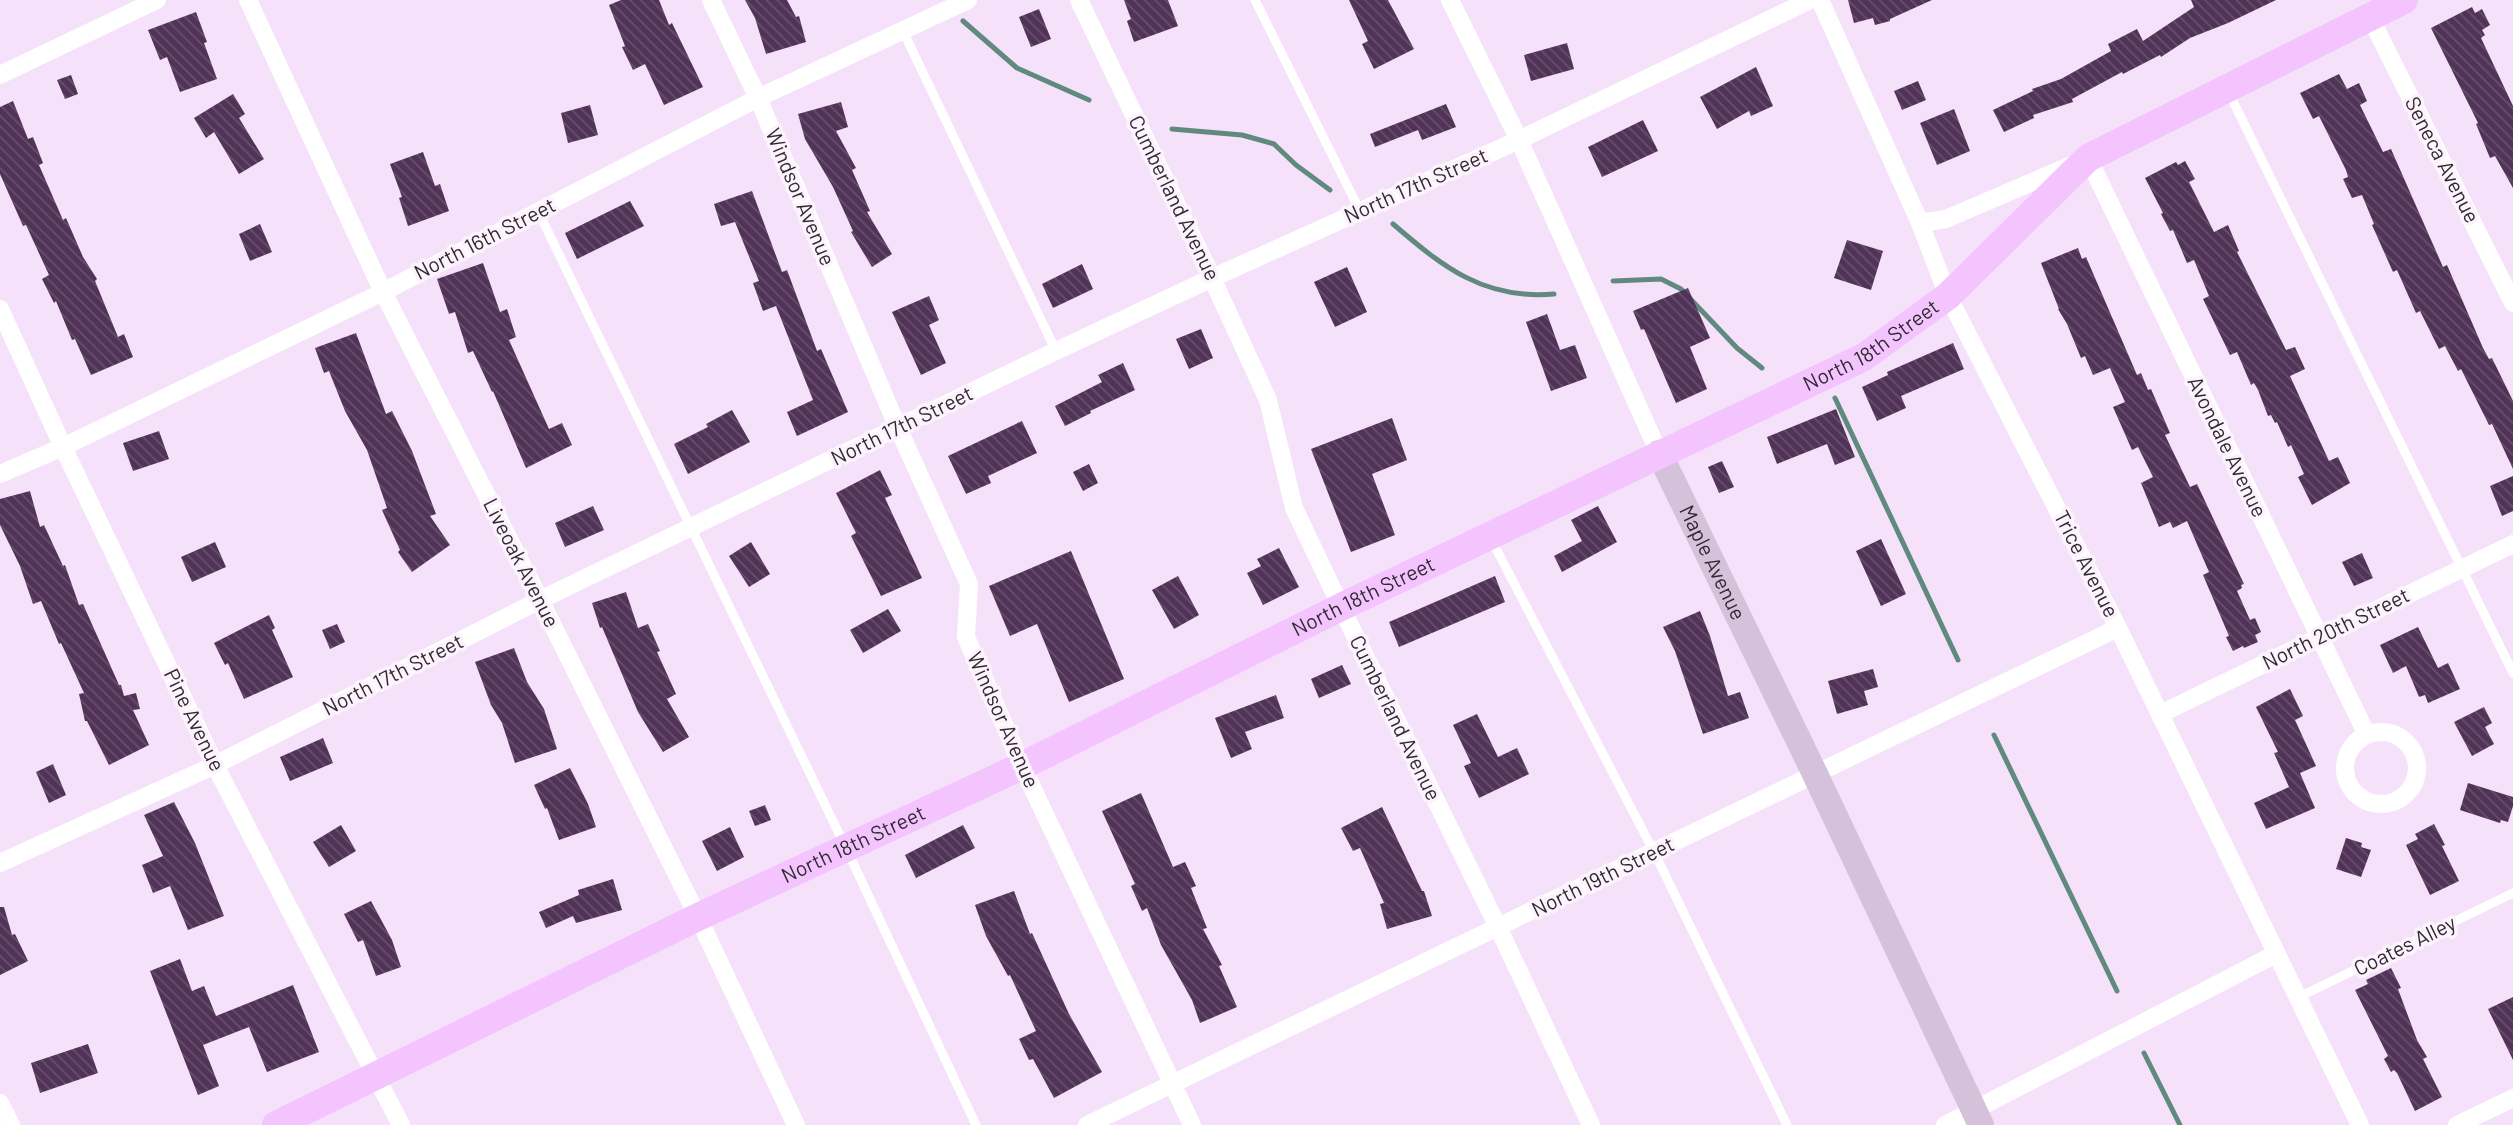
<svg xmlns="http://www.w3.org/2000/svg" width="2513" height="1125" font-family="Barlow,sans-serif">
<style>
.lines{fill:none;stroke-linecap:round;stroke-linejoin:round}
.stream{stroke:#618a7e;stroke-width:5}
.building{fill:url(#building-back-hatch)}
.lane{stroke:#fff;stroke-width:9}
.street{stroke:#fff;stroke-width:18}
.secondary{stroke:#d6c1db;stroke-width:26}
.primary{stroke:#f4c4ff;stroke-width:28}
.labels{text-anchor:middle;stroke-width:7;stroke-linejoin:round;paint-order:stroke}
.street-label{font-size:21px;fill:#312932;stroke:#fcf3fd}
</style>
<defs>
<pattern id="building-back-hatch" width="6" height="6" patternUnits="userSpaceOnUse" patternTransform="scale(1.75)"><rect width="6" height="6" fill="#513358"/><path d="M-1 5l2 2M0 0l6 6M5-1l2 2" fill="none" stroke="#674f6d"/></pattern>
</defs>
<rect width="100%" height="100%" fill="#f6e1fa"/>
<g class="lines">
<!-- stream -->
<path class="stream" d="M963,21L1017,68L1089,100
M1172,129L1242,135L1274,144L1296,165L1330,190
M1393,224C1443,267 1484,300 1554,294
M1613,281L1661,279L1681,289L1737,348L1762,368
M1835,398L1958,660
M1994,735L2117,991
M2144,1053L2180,1125"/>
</g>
<!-- building -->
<path class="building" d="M621,0H659L669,25L672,23L703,87L664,105L645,64L633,70L622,47L625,46L609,5Z
M745,0H787L796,17L799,16L806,42L766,54L755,18Z
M1124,0H1168L1178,26L1134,42L1127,21L1131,19Z
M1349,0H1388L1414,49L1374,69L1362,44L1368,41Z
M1848,0H1932L1890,19V21L1875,25L1873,18L1854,23Z
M2191,0H2276L2228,23L2190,38L2161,57L2160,55L2123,74L2122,72L2072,99L2073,102L2033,115L2034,118L2004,132L1993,110L2033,91L2032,89L2061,79L2111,51L2108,44L2137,29L2143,41L2194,7Z
M2472,7L2475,13L2482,9L2490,25L2482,30L2485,35L2481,38L2513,106V188L2495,156L2490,158L2476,124L2478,123L2431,28Z
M1039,9L1051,39L1031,47L1019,17Z
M196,12L207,42L204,43L217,79L180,92L167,57L160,60L148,30Z
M1567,43L1574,69L1531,81L1524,55Z
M1756,67L1773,106L1751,116L1749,111L1717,129L1700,97Z
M2339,74L2347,89L2359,83L2367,101L2360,105L2383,152L2391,149L2443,267L2447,265L2483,348L2489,359L2492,358L2513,401V469L2492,424L2489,425L2461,369L2458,371L2445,346L2439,349L2420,311L2416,313L2397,270L2393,272L2372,225L2374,224L2362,195L2352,198L2343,179L2348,177L2346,170L2319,116L2313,119L2300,93Z
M71,75L78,94L65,99L57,80Z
M1918,81L1926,100L1902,110L1894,91Z
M233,94L245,114L239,118L264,159L239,174L214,132L206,138L194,118Z
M13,101L28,139L33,137L43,163L39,165L63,220L66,218L83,257L97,279L95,281L118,337L124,334L133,357L91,375L75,339L72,340L56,301L54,303L42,279L49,275L26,225L23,226L0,174V107Z
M841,102L848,127L836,131L856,168L852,170L870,211L867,212L892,254L872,267L851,232L853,231L833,187L805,139L798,114Z
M1446,104L1456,127L1422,140L1418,130L1375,147L1370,134Z
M590,105L598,135L568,143L561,113Z
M1954,109L1970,151L1937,165L1920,123Z
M1643,120L1658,151L1602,177L1588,147Z
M423,152L435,186L440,184L449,211L408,226L399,198L402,197L390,164Z
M2185,161L2195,179L2189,182L2214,232L2228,225L2239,251L2237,252L2286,350L2295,347L2305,369L2290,376L2329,461L2338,457L2350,483L2312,505L2298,477L2304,474L2291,445L2288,447L2277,422L2275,423L2271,415L2268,416L2258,390L2254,383L2251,385L2237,352L2230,355L2203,299L2209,296L2194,260L2187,263L2173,230L2170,231L2161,214L2163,213L2145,178L2176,162L2178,165Z
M752,191L782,272L787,270L817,351L821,349L848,412L797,436L787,412L813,400L776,306L763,311L753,283L759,281L735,222L721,226L714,204Z
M630,201L644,226L577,259L565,233Z
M260,224L272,252L250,261L239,234Z
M1847,240L1883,251L1871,290L1834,278Z
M2078,248L2082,259L2086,257L2137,375L2141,373L2148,390L2151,389L2170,433L2165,435L2190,487L2197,484L2244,584L2241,585L2242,588L2237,591L2250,620L2255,618L2261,632L2255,635L2258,642L2244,648L2243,646L2233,651L2226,637L2229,636L2203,575L2209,572L2187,521L2173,528L2170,522L2159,527L2141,483L2153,477L2138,447L2132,450L2113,407L2125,402L2110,368L2093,375L2085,356L2081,358L2067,324L2058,309H2059L2041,263Z
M483,263L500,312L507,309L516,337L509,340L549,429L562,423L572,445L526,468L493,391L492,392L473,351L468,353L455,312L449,314L437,279Z
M1082,264L1093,289L1053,308L1042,284Z
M1347,267L1367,312L1335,327L1314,282Z
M1688,288L1710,338L1690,347L1707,389L1676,403L1644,329L1641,330L1633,311Z
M929,296L939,320L929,325L946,363L921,375L892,312Z
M1547,314L1560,350L1575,345L1587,378L1551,391L1526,322Z
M1201,329L1213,358L1189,369L1176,339Z
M356,333L386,414L392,411L412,451L436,514L430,516L450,545L412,572L398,552L400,550L382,510L387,508L367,450L345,411L329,371L324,373L315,348Z
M1953,343L1964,369L1901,396L1906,408L1877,421L1862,387L1888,375L1887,372Z
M1123,363L1135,390L1090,411L1091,413L1065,426L1055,406L1102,382L1098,375Z
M1836,409L1855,457L1835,465L1827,444L1777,464L1767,437Z
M732,410L750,442L688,474L674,444L708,427L706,424Z
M1392,418L1407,460L1372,474L1395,535L1351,552L1311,449Z
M1022,421L1037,453L988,476L991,483L966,494L948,456Z
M159,431L169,459L133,471L123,443Z
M1722,461L1734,487L1719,493L1708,467Z
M1089,464L1098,483L1083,491L1073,472Z
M880,470L892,495L885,498L922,578L881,596L851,536L856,533L836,493Z
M2513,476V511L2502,516L2490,486Z
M30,491L40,527L44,525L63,566L65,565L79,605L83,604L119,685H121L124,696L136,693L140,709L133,710L149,745L109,765L87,721H85L79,694L84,693L61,643L59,644L41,601L33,604L20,566L0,525V499Z
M593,506L604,530L565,547L555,523Z
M1598,506L1617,542L1562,572L1554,556L1582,541L1571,520Z
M1881,539L1906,594L1881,606L1856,551Z
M215,542L226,567L192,582L181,557Z
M751,542L770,574L749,587L729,556Z
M1279,548L1299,587L1263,605L1247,573L1261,566L1257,559Z
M1071,551L1124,679L1069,702L1037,624L1010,636L989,586Z
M2362,553L2373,578L2354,586L2342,562Z
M1178,576L1199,615L1174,629L1152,590Z
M1495,576L1505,602L1399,647L1389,622Z
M626,592L638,628L648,624L660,651L657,652L676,694L667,699L689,737L663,752L638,712L602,627L600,628L592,603Z
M888,609L901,631L863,653L850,630Z
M1700,611L1710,636L1728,696L1740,692L1749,718L1703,734L1675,651L1663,627Z
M269,615L275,628L272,630L293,677L244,699L228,663L225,665L214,643Z
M337,624L345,642L330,649L322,630Z
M2418,627L2438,668L2448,663L2460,689L2428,703L2425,695L2419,697L2406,666L2393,673L2380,645Z
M514,648L527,682L544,709L557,749L515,763L502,723L491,705L475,662Z
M1342,665L1351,684L1319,698L1311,679Z
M1873,669L1878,687L1864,691L1868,705L1837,714L1828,681Z
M2290,689L2303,716L2295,720L2316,766L2300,773L2315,808L2266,829L2254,803L2289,787L2274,753L2278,752L2256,707Z
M1276,695L1284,718L1245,732L1252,749L1231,758L1215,718Z
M2484,707L2492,723L2485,727L2494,744L2472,756L2454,722Z
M1477,714L1498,757L1517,748L1529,774L1479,798L1464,766L1471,763L1453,725Z
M323,738L333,763L290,781L280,757Z
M53,764L66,795L49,803L36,772Z
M570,768L588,804L596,827L559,840L547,808L545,809L534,785Z
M2468,783L2513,797V806L2508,822L2501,820L2500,823L2460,810Z
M1141,793L1173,867L1185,862L1196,886L1191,888L1207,928L1203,929L1222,965L1219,966L1237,1007L1200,1023L1192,1000L1161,945L1147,908L1142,911L1131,886L1135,884L1102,811Z
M174,802L195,843L224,916L188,930L170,886L153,893L142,865L163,856L144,815Z
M765,805L771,820L755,826L749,811Z
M1382,807L1422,891H1424L1432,916L1387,929L1380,904L1384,903L1360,848L1353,851L1341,828Z
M2434,824L2445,845L2442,846L2459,881L2430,895L2406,845L2418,839L2415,834Z
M341,825L356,851L329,867L313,842Z
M963,825L975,848L916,878L905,855Z
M730,827L744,857L717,871L702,841Z
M2346,838L2362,843L2361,847L2371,850L2361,877L2336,869Z
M613,879L622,910L576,923L573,916L546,928L539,912L579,895L578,890Z
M1014,891L1030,934L1032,933L1069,1014L1102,1072L1054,1098L1033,1059L1029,1060L1019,1039L1036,1031L1010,975L1008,976L986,936L975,905Z
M371,901L392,940L401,967L376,976L363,940L358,942L344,914Z
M0,907H4L12,935L15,934L28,961L0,975Z
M180,959L192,991L204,986L216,1016L293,985L319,1052L267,1072L249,1027L203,1045L219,1086L198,1095L150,971Z
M2391,968L2401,988L2398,989L2417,1040L2427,1057L2423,1059L2442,1097L2415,1111L2397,1073L2394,1070L2391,1072L2384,1059L2388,1056L2355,990L2368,984L2366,980Z
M2513,997V1060L2488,1009Z
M88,1044L98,1073L40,1093L31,1063Z"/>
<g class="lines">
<!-- lane -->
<path class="lane" d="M1255,0L1360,211
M903,31L1056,351
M2229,93L2513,673
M538,211L846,848L976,1125
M1491,539L1654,852L1787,1125
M2297,998L2513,893"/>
<!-- street -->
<path class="street" d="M248,0L383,292L540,600L698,917L796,1125
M711,0L758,98L898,428L969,584L966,637L1022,766L1192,1125
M1079,0L1212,278L1268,400L1294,508L1341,607L1498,927L1591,1125
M1450,0L1519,140L1659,453
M1820,0L1920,223L1948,296L2118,628L2360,1125
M2370,17L2513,303
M0,75L157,0
M1920,223L1946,219L2088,158L2367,735
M0,309L63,447L215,765L401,1125
M0,474L63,447L383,292L758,98L968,0
M2160,714L2513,544
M2345 768a36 36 0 1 1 72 0a36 36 0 1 1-72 0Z
M0,863L215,765L540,600L1056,351L1212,278L1519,140L1810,0
M0,1103L11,1125
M1087,1125L2118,628
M1945,1125L2276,954
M2457,1125L2513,1098"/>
<!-- secondary -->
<path class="secondary" id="s1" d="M1659,453L1815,774L1981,1125"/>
<!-- primary -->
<path class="primary" id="s2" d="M276,1125L698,917L1022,766L1341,607L1864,357L1948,296L2088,158L2404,0"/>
</g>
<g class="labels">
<!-- street labels -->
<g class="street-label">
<text transform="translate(2442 160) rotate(63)" y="7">Seneca Avenue</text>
<text transform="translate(1416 186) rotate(-24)" y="7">North 17th Street</text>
<text transform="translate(800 197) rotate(67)" y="7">Windsor Avenue</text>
<text transform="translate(1174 198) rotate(64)" y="7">Cumberland Avenue</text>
<text transform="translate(485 239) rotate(-27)" y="7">North 16th Street</text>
<text dy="7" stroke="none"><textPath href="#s2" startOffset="1776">North 18th Street</textPath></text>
<text transform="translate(902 426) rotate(-26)" y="7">North 17th Street</text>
<text transform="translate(2227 447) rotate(64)" y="7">Avondale Avenue</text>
<text transform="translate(521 563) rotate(63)" y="7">Liveoak Avenue</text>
<text dy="7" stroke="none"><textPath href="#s1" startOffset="122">Maple Avenue</textPath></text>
<text transform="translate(2086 564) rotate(63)" y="7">Trice Avenue</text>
<text dy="7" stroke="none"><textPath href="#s2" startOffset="1209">North 18th Street</textPath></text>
<text transform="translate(2336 629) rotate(-26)" y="7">North 20th Street</text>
<text transform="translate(393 675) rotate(-27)" y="7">North 17th Street</text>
<text transform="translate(1395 718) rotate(64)" y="7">Cumberland Avenue</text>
<text transform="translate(194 720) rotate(64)" y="7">Pine Avenue</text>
<text transform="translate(1003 720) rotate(66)" y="7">Windsor Avenue</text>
<text dy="7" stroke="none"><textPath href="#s2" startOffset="642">North 18th Street</textPath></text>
<text transform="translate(1603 877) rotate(-26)" y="7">North 19th Street</text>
<text transform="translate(2405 946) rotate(-26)" y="7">Coates Alley</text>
</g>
</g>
</svg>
